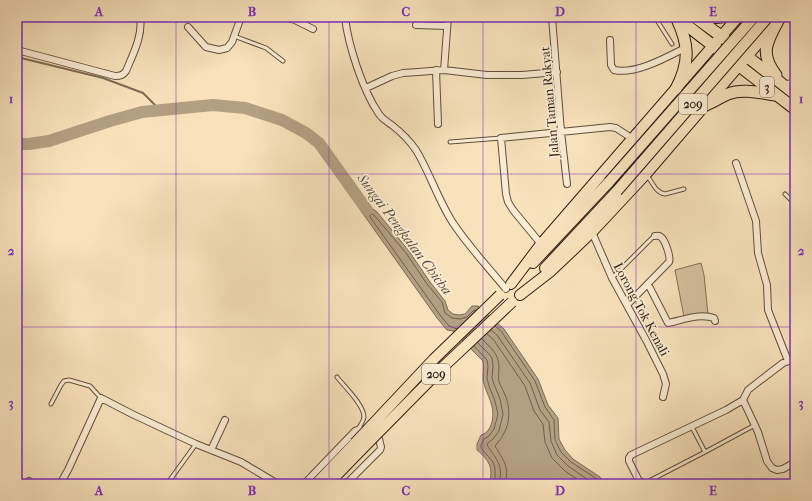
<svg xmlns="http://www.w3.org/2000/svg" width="812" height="501" font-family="'IM FELL French Canon',serif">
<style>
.green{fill:#d5c19f;stroke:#807058}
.water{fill:#b39f82;stroke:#7d6b55}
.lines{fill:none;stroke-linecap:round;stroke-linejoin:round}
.shore{stroke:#705e4a;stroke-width:1}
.stream{stroke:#7d6b55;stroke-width:2}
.river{stroke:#b39f82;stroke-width:12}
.lane-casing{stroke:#5f4f3c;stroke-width:5}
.street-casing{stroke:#5f4f3c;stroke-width:8}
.primary-casing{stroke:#2c1e12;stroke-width:12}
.highway-casing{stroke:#2c1e12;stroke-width:13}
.lane{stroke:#faecd3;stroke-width:3}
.street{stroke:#faecd3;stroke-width:6}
.primary{stroke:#f8e2bc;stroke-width:10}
.highway{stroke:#f8e2bc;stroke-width:11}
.primary-bridge-casing{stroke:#2c1e12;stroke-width:12;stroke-linecap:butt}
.primary-bridge{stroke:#f8e2bc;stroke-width:10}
.grid{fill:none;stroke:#7b2cbf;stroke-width:1;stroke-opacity:0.55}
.labels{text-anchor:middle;stroke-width:3.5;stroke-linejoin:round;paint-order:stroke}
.shield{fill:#faecd3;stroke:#6a5c4c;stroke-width:1}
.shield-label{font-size:12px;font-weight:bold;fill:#2c1e12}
.street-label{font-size:13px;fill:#2c1e12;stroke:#faecd3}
.water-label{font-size:14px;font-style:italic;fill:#5b4b39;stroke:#faecd3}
.neatline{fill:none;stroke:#7b2cbf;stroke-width:1.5}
.grid-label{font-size:13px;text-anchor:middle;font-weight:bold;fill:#7b2cbf}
</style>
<rect width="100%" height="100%" fill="#f8e2bc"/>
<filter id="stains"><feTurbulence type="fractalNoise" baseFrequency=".005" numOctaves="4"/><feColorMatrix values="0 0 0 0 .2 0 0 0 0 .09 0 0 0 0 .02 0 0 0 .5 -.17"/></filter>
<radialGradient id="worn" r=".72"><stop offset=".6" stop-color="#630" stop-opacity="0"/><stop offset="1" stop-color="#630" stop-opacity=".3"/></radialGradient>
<!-- green -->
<path class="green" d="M701,263L704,275L708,314L684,317L675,270Z"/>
<!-- water -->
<path class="water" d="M357,197L377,212L409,251L430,282L445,301L448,310L453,314L459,315L465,314L472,306H478L504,329L538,379L548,405L558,418L559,439L565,450L573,459L600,477L605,484H489C494,468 489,460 477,450V444L481,435C488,433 490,428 492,422C496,405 486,395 483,380C483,373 484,367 483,361L453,331L447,330L437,318L361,211Z"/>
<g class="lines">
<!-- shore -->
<path class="shore" d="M495,326L501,331L535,381L545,407L554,420L555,440L561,452L571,462L597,479L600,484
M457,329L449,326L440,315L370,217V215L372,214L374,215L406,253L427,284L442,302L445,313L452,318L460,319L467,317L473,311L476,310
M491,330L497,335L530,383L540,410L549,422L551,441L557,455L568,466L594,484
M487,334L493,339L525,386L534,411L543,424L545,442L552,458L565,471L584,484
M482,339C490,347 499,354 499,367C499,372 498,377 499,382C501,387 504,392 506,397C510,408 510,423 504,433C502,438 498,442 495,446C503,460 510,466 505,484
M478,343L490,355L492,358L493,366L492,378L494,384L500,399L503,414L499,431L493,439L488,443L487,445C496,459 504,465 499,484
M474,346L487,360L488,366L487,378L489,386L495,401L498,414L494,429L489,436L484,439L481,445V448L493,462L495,469V477L494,484"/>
<!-- stream -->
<path class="stream" d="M17,57L103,78L143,93L160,110"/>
<!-- river -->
<path class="river" d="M17,144H29L49,141L110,121L142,112L213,105L245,108L282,120L306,133L319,143L367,210"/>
<defs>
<path id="lane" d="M658,17V22L672,44
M234,36L266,48L283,61
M786,83L795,80
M450,142L501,138
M647,175C652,182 656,193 665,194L684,189
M785,194L795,204
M612,278L652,238L655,236
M337,377C344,386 364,405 364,417C363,422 360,426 358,429
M51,404L61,385L64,381L69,380L90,386L101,398
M692,427L705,452
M167,484L196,444
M643,484L642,482H647L705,452L755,425"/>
<path id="street" d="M284,17L295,20L313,29
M345,17C348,45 363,91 379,114C382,119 388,122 393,126C402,133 409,140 416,150C430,173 438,200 453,223C469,247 488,267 506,289
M552,17L561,132L567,184
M416,25L446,26
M188,27L206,47L219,50L227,48L232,42L241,17
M610,40L611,65L614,70C636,75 667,57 687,47
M17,50L115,76C121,76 123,75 126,71C133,54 143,36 140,17
M436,70L438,124
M444,70L448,17
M366,88L392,76L403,73L418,72L444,70L487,75H522L557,72
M736,163L756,221L758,253L767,285L768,310L788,361
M592,232L612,278L646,340L663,374L666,384L663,397
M541,244L513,210L508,202L506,194L501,138L610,127L616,128L633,139
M647,285L650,288L668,323C683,320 699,313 714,318L715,321
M627,305L669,262C671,257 665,240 661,237C659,235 657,236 655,236
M743,400L758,432L767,461L772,468L777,470L783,469L795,462
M211,450L225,420
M29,481L32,484
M642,482L639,481L629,461V458L631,455L726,410L743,400L748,390L753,386L783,363L795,359
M60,484L68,470L101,398L103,399L132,414L196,444L241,462L278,484
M304,484L355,431C363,426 372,434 379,439L381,447L380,450L346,484"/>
<path id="primary" d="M533,263L609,182
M545,268L617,191
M511,284L541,244L738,17
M520,295L551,271L592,232L646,174L773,26
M316,484L355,443
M328,484L362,449"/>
<path id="highway" d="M676,17L795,109
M695,17L721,36L795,94
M705,17L709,18L722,17
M776,75C759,53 767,41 779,19
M676,89C690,62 689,45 677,19
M706,105C713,102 721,97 728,94C743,88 760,93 775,95"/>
</defs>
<!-- lane casing -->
<use href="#lane" class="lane-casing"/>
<!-- street casing -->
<use href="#street" class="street-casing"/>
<!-- primary casing -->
<use href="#primary" class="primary-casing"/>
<!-- highway casing -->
<use href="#highway" class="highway-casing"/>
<!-- lane -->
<use href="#lane" class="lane"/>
<!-- street -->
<use href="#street" class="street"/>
<!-- primary -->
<use href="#primary" class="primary"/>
<!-- highway -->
<use href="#highway" class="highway"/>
<defs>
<path id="primary-bridge" d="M609,182L754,17
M617,191L768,17
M355,443L434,359L500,295
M362,449L442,368L512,302"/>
</defs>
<!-- primary-bridge casing -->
<use href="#primary-bridge" class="primary-bridge-casing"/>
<!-- primary-bridge -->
<use href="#primary-bridge" class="primary-bridge"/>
</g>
<!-- grid -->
<path class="grid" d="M176,17V484M329,17V484M483,17V484M636,17V484M17,174H795M17,327H795"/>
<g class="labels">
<!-- shield labels -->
<g class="shield">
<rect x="760" y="77" width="14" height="20" rx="3"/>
<rect x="679" y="94" width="28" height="20" rx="3"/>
<rect x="422" y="364" width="28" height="20" rx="3"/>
</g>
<g class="shield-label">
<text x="767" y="91">3</text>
<text x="693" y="108">209</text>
<text x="436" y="378">209</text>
</g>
<!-- street labels -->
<g class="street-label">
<text transform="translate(549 102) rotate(-95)" y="5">Jalan Taman Rakyat</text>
<text transform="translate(642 309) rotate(62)" y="5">Lorong Tok Kenali</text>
</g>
<!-- water labels -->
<g class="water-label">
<text transform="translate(405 234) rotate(53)" y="5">Sungai Pengkalan Chicha</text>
</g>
</g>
<!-- margin -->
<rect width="812" height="501" fill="none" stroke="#f8e2bc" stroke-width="44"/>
<rect x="22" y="22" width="768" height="457" class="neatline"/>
<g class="grid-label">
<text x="99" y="16">A</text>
<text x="252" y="16">B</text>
<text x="406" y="16">C</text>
<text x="560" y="16">D</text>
<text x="713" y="16">E</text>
<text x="11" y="103">1</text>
<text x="801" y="103">1</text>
<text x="11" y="255">2</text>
<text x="801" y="255">2</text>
<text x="11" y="407">3</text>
<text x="801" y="407">3</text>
<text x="99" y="495">A</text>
<text x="252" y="495">B</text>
<text x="406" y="495">C</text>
<text x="560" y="495">D</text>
<text x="713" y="495">E</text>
</g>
<rect width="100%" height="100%" filter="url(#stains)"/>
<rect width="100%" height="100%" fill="url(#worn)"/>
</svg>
